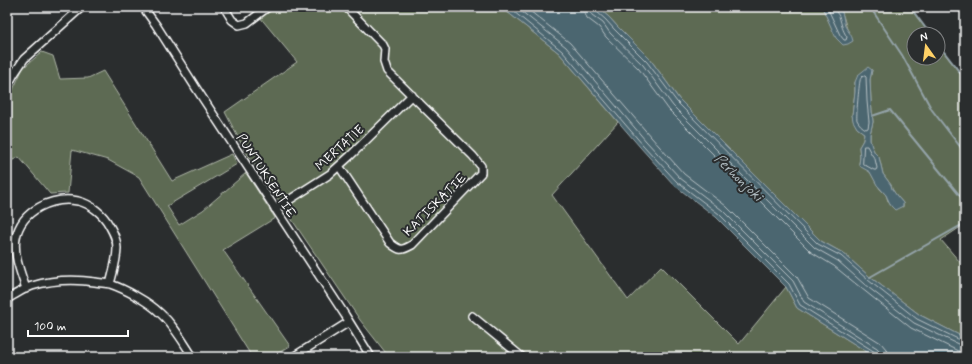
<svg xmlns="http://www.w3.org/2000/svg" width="972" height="364" font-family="Mynerve,sans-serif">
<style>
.green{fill:#5d6b52;stroke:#aeb5a8;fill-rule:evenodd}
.water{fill:#4c6670;stroke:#94a3a9}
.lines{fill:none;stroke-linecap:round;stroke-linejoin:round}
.shore{stroke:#b7c2c6;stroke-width:1}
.stream{stroke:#94a3a9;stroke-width:2}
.minor-casing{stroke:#fff;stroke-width:10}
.minor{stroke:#2a2d2e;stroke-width:7}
.labels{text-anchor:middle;stroke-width:4;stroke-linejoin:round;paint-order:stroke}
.street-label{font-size:13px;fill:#fff;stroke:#2a2d2e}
.water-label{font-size:14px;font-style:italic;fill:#aebabf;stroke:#2a2d2e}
</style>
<rect width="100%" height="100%" fill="#2a2d2e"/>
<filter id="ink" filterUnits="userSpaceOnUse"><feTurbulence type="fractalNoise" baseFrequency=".025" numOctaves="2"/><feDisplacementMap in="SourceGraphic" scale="8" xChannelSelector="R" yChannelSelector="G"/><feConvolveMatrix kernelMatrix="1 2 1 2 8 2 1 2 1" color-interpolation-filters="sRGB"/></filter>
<g filter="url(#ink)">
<!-- green -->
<path class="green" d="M270,7H501L559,53L618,122L552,195L628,300L661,266L739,344L786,287L797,308L875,357H389L360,320L244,149L225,112L297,62L259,16Z
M597,7H822L832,28L848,31C844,23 844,10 836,7H909L930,34H914V58H938V45L965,80V224L941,240L965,268V338L920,315L870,277L843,253L821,241L679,99L650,59L617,26L609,17ZM872,70L870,80L871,101L873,122L870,134V140L872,147L875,153L879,157L883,174L891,185L892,189L897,196L903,203V207L888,201L886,195L880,189L870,172L859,164L860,157L859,147L863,140L864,133L857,128L852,115L855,92V82Z
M42,52L53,56L60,79L88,78L103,71L172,181L232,154L237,164L167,206L179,225L203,210L246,173L275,218L223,250L290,346L272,357H252L139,177L108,160L72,150L68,193L50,194L19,157L7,163V103L23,68Z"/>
<!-- water -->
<path class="water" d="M501,7H597L609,17L617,26L650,59L679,99L821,241L843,253L870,277L920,315L965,338V357H875L797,308L786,287L716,217L674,185L640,147L559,53Z
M822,7C827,7 835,5 839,8C844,12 843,21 845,26C848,31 852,35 853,41L848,44L843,45L836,38Z
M868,67L872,70L870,80L871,101L873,122L870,134V140L872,147L875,153L879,157L883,174L891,185L892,189L897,196L903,203V206L895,210L891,206L886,195L877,185L870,172L861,167L859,164L860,157L859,147L863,140L864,133L857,128L853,121L852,115L855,92V82L858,75Z"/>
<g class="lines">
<!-- shore -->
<path class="shore" d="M508,7L562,51L643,145L677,182L719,214L789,284L800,305L875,352L876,354L877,357
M516,7L566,47L646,141L680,178L722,210L793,281L804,302L877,348L881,352L882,357
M525,7L570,43L651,137L684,174L726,206L797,277L809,298L881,343L886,349L888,357
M584,7V12L587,18L599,27L606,37L639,69L669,110L811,252L834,266L861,288L911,328L958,351L965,352
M590,7V12L592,15L603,23L610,33L643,65L673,106L815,248L838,261L864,284L914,323L960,345L965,346
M595,7L596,11L606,20L614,29L647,62L677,102L818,244L841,256L868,280L917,319L962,341H965
M827,7L840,35L844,40H846L847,37C842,29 842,26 839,16C837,13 835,11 835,7
M863,76H865L866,77L867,101L869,122L868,128L866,129C862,127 859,124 857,120C856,117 859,85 860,81C860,79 861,78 863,76Z
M864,146H867L872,155L875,159L877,168L876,170H874L863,164Z"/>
<!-- stream -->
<path class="stream" d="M870,7L902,55L932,110L965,153
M910,7L930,34
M938,44L965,79
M872,116L890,110L965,202
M870,277L965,223"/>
<defs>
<path id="minor" d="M143,7L156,25L196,88L345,315L371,357
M224,7L232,20L239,25L247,23L268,7
M7,87L14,74L24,59L82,7
M339,166L390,243C400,251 401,251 412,245L481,173V166L473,156L387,71L384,62L385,49L383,45L346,7
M275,209L330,174L350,156L412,95
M26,289C21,273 13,255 16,238C21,210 53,196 78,201C91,204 103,214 109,225C113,232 117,239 117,248C117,260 113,272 110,284
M7,299C15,295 23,289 32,286C52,280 74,279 95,282C100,283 106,283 110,284C125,289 149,302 160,313C174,325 183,342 193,357
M472,316L522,357
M293,357L349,322"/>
</defs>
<!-- minor casing -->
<use href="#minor" class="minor-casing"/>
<!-- minor -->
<use href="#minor" class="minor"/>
</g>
</g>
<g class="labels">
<!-- street labels -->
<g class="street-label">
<text transform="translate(339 147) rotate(-42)" y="5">MERTATIE</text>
<text transform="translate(267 175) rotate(57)" y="5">PUNTUKSENTIE</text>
<text transform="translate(434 204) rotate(-45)" y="5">KATISKATIE</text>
</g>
<!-- water labels -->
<g class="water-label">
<text transform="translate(739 177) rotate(44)" y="5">Perhonjoki</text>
</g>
</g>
<!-- margin -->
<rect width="972" height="364" fill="none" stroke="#2a2d2e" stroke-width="24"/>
<rect x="12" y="12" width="948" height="340" fill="none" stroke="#fff" stroke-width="1.5" filter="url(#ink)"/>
<!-- north arrow -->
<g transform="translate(926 46) rotate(346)"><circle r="19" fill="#2a2d2e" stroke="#7f8182"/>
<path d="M0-3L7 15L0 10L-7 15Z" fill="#ffd166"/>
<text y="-6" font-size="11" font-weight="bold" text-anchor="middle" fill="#ffffff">N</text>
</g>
<!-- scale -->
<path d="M28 330v6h100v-6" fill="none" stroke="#ffffff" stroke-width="2"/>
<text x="34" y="330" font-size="12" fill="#ffffff" stroke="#2a2d2e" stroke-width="3" paint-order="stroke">100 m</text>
</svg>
